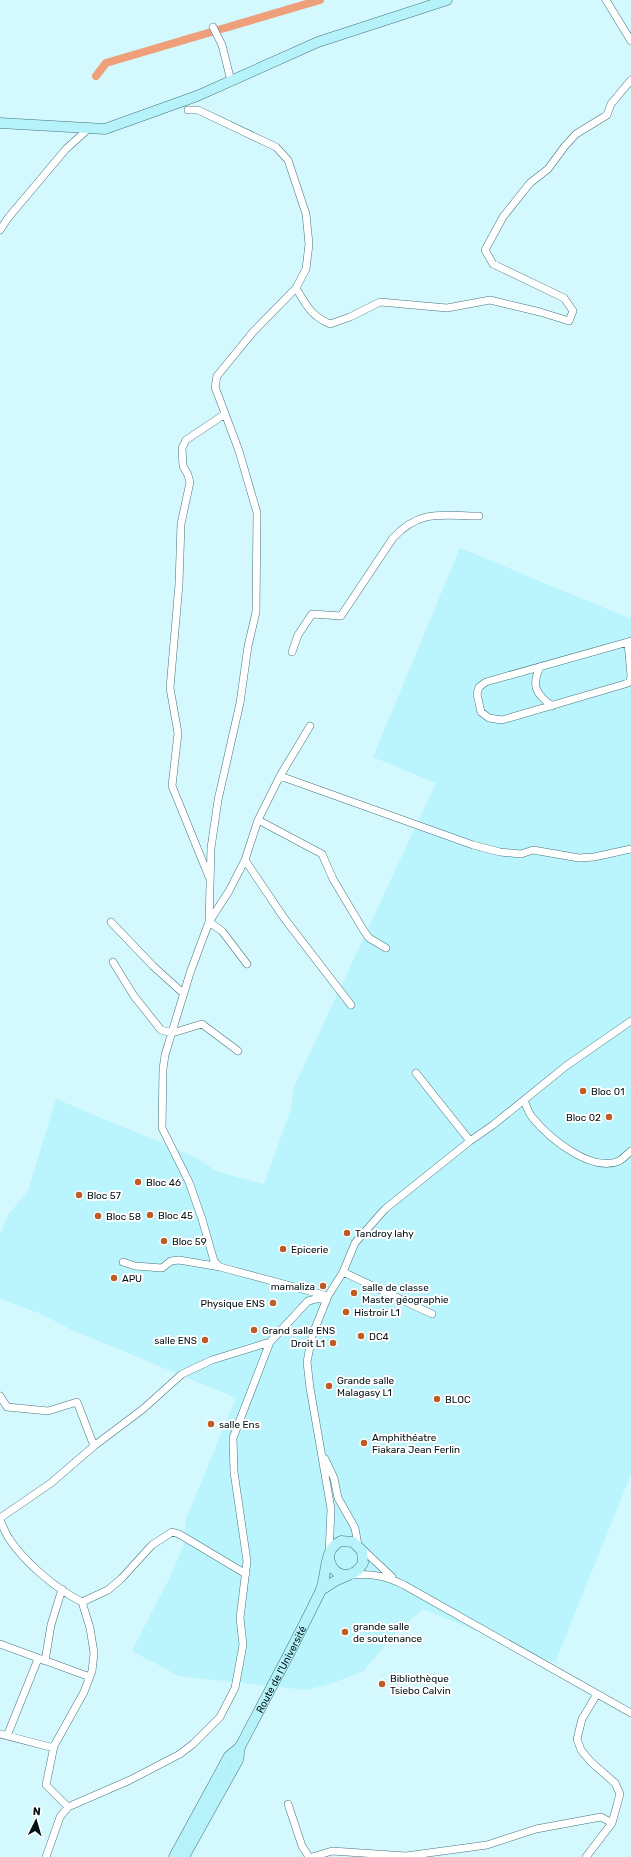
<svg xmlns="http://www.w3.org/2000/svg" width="631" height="1857" font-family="Rubik,sans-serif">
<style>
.built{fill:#baf4fd}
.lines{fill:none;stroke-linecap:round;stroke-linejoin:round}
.canal{stroke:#efa07a;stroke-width:8}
.street-casing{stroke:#48747b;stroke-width:8}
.secondary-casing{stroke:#48747b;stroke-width:11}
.street{stroke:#fff;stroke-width:7}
.secondary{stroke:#b5f2f9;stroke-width:10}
.poi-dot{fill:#bf5b25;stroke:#fff;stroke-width:1.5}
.labels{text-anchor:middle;stroke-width:4;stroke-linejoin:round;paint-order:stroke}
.poi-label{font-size:10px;fill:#021114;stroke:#fff;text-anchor:start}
.street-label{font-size:10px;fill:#021114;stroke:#fff}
</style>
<rect width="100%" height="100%" fill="#d3f8fe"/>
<!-- built -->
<path class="built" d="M460,548L631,619V1474L555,1663L423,1609L393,1635L364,1671L330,1684L306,1690L179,1676L132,1651L173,1571L184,1544L186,1519L236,1398L70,1329L39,1313L0,1299V1235L8,1215L28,1191L56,1099L193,1156L218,1172L264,1184L291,1109L294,1087L436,783L373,757Z"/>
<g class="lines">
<!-- canal -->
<path class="canal" d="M96,76L106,63L320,0"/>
<defs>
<path id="street" d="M606,0L631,41
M213,27L222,45L231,81
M188,110H198L276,147L288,160L306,214L309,244L306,269L296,288L253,332L217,376L215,387L239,451L255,506L257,512L256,612L248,646L240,703L218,800L211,848L209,922
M0,230L8,218L66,149L88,129
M296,288C306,305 311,316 330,324L350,317L380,302L447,308L490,300L540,312L569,321L573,311L564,298L493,264L485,250L503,217L530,183L548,169L565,146L576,134L607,115L611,104L631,80
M628,643L631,675L630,682L625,684L502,720L489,718L481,712L477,694L479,687L486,682L631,641
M292,652L298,635L312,614L341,616L393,538C421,508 443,516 479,516
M540,667C531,686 536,694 552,706
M310,726L280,776L473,845L500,852L521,854L533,850L579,858L594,857L631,849
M280,776L258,820L245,860L229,891L209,922L203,938L190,973L165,1055L163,1069L162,1128L189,1182L202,1219L214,1261L220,1267L328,1296
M258,820L322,854L333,879L364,931L369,938L386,948
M245,860L284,918L351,1005
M209,877L172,786L178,733L170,688L179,584L181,524L190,482L188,475L183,466L182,448L186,440L225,414
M111,922L153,966L184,994
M209,922L222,931L247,964
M113,962L134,996L161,1030L172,1033L202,1024L238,1051
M416,1073L470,1141
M524,1100C526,1105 528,1112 532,1117C549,1138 591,1173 619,1161C623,1159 627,1154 631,1151
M123,1262L135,1266L162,1268L171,1261L179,1260L220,1267
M343,1272L432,1314
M0,1396L7,1407L48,1411L77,1402L94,1446
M325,1459L334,1478L338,1498L355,1528L358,1545L392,1577
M0,1518L51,1483L94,1446L143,1409L182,1374L212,1360L270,1342L308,1301L328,1296
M0,1520C3,1526 5,1532 8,1537C24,1562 56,1589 82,1602
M329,1554L331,1509L310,1388L307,1362L312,1336L328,1296L343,1272L355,1243L385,1209L470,1141L493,1125L566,1066L631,1021
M351,1575C371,1573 386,1576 404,1585L631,1713
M0,1644L90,1677
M45,1661L51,1625L62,1589
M0,1734L54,1748
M7,1736L38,1659
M288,1804L302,1846L309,1857
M68,1807L46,1785L54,1746L84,1692L92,1671L94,1653L90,1628L82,1602L108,1590L121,1579L152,1545L172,1532L179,1534L246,1574
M46,1857L60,1817L68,1807L130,1780L180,1754L193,1744L220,1717L235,1688L243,1645L240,1618L247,1561L234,1472L233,1438L270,1342
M312,1857L332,1851L406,1856L487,1845L536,1829L601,1817L612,1823
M586,1857L612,1823L620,1794L615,1783L591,1762L581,1750L577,1739L582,1719L597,1694"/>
<g id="secondary">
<path d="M0,123L105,129L197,96L318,42L447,0"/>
<path d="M321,1590L335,1581L349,1575"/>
<path d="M174,1857L229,1756L240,1747"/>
<path id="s1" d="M184,1857L238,1760L240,1747C267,1695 295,1644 320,1592C328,1575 322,1550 341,1541L353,1542L362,1551L363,1563C352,1583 328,1576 329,1554"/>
</g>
</defs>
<!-- street casing -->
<use href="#street" class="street-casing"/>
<!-- secondary casing -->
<use href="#secondary" class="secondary-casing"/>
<!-- street -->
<use href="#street" class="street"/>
<!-- secondary -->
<use href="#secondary" class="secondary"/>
</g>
<!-- markers -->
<g class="poi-dot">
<circle cx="583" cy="1091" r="4"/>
<circle cx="609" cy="1117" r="4"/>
<circle cx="138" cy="1182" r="4"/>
<circle cx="79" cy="1195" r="4"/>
<circle cx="150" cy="1215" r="4"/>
<circle cx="98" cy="1216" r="4"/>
<circle cx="347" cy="1233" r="4"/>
<circle cx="164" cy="1241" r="4"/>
<circle cx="283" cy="1249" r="4"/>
<circle cx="114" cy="1278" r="4"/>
<circle cx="323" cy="1286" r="4"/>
<circle cx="354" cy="1293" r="4"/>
<circle cx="273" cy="1303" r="4"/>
<circle cx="346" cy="1312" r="4"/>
<circle cx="254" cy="1330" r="4"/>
<circle cx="361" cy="1336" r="4"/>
<circle cx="205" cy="1340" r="4"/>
<circle cx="333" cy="1343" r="4"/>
<circle cx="329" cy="1386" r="4"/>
<circle cx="437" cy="1399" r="4"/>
<circle cx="211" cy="1424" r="4"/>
<circle cx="364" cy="1443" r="4"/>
<circle cx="345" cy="1632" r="4"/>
<circle cx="382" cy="1684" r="4"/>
</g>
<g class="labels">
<!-- poi labels -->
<g class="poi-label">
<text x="591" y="1095">Bloc 01</text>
<text x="601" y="1121" text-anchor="end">Bloc 02</text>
<text x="146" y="1186">Bloc 46</text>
<text x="87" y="1199">Bloc 57</text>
<text x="158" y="1219">Bloc 45</text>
<text x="106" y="1220">Bloc 58</text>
<text x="355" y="1237">Tandroy lahy</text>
<text x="172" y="1245">Bloc 59</text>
<text x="291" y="1253">Epicerie</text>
<text x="122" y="1282">APU</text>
<text x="315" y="1290" text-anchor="end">mamaliza</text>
<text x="362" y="1291">salle de classe<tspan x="362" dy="12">Master géographie</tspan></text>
<text x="265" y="1307" text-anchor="end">Physique ENS</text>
<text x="354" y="1316">Histroir L1</text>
<text x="262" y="1334">Grand salle ENS</text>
<text x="369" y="1340">DC4</text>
<text x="197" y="1344" text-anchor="end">salle ENS</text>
<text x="325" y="1347" text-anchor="end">Droit L1</text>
<text x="337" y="1384">Grande salle<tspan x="337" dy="12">Malagasy L1</tspan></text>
<text x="445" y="1403">BLOC</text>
<text x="219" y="1428">salle Ens</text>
<text x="372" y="1441">Amphithéatre<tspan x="372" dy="12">Fiakara Jean Ferlin</tspan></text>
<text x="353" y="1630">grande salle<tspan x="353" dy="12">de soutenance</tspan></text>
<text x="390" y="1682">Bibliothèque<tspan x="390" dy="12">Tsiebo Calvin</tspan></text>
</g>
<!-- street labels -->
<g class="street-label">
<text dy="4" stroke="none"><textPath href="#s1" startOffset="212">Route de l'Université</textPath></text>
</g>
</g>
<!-- north arrow -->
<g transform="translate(36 1821) rotate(5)" stroke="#ffffff" stroke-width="3" paint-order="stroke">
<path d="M0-3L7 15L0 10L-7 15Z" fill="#021114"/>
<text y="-6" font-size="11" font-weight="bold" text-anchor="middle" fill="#021114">N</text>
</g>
</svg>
